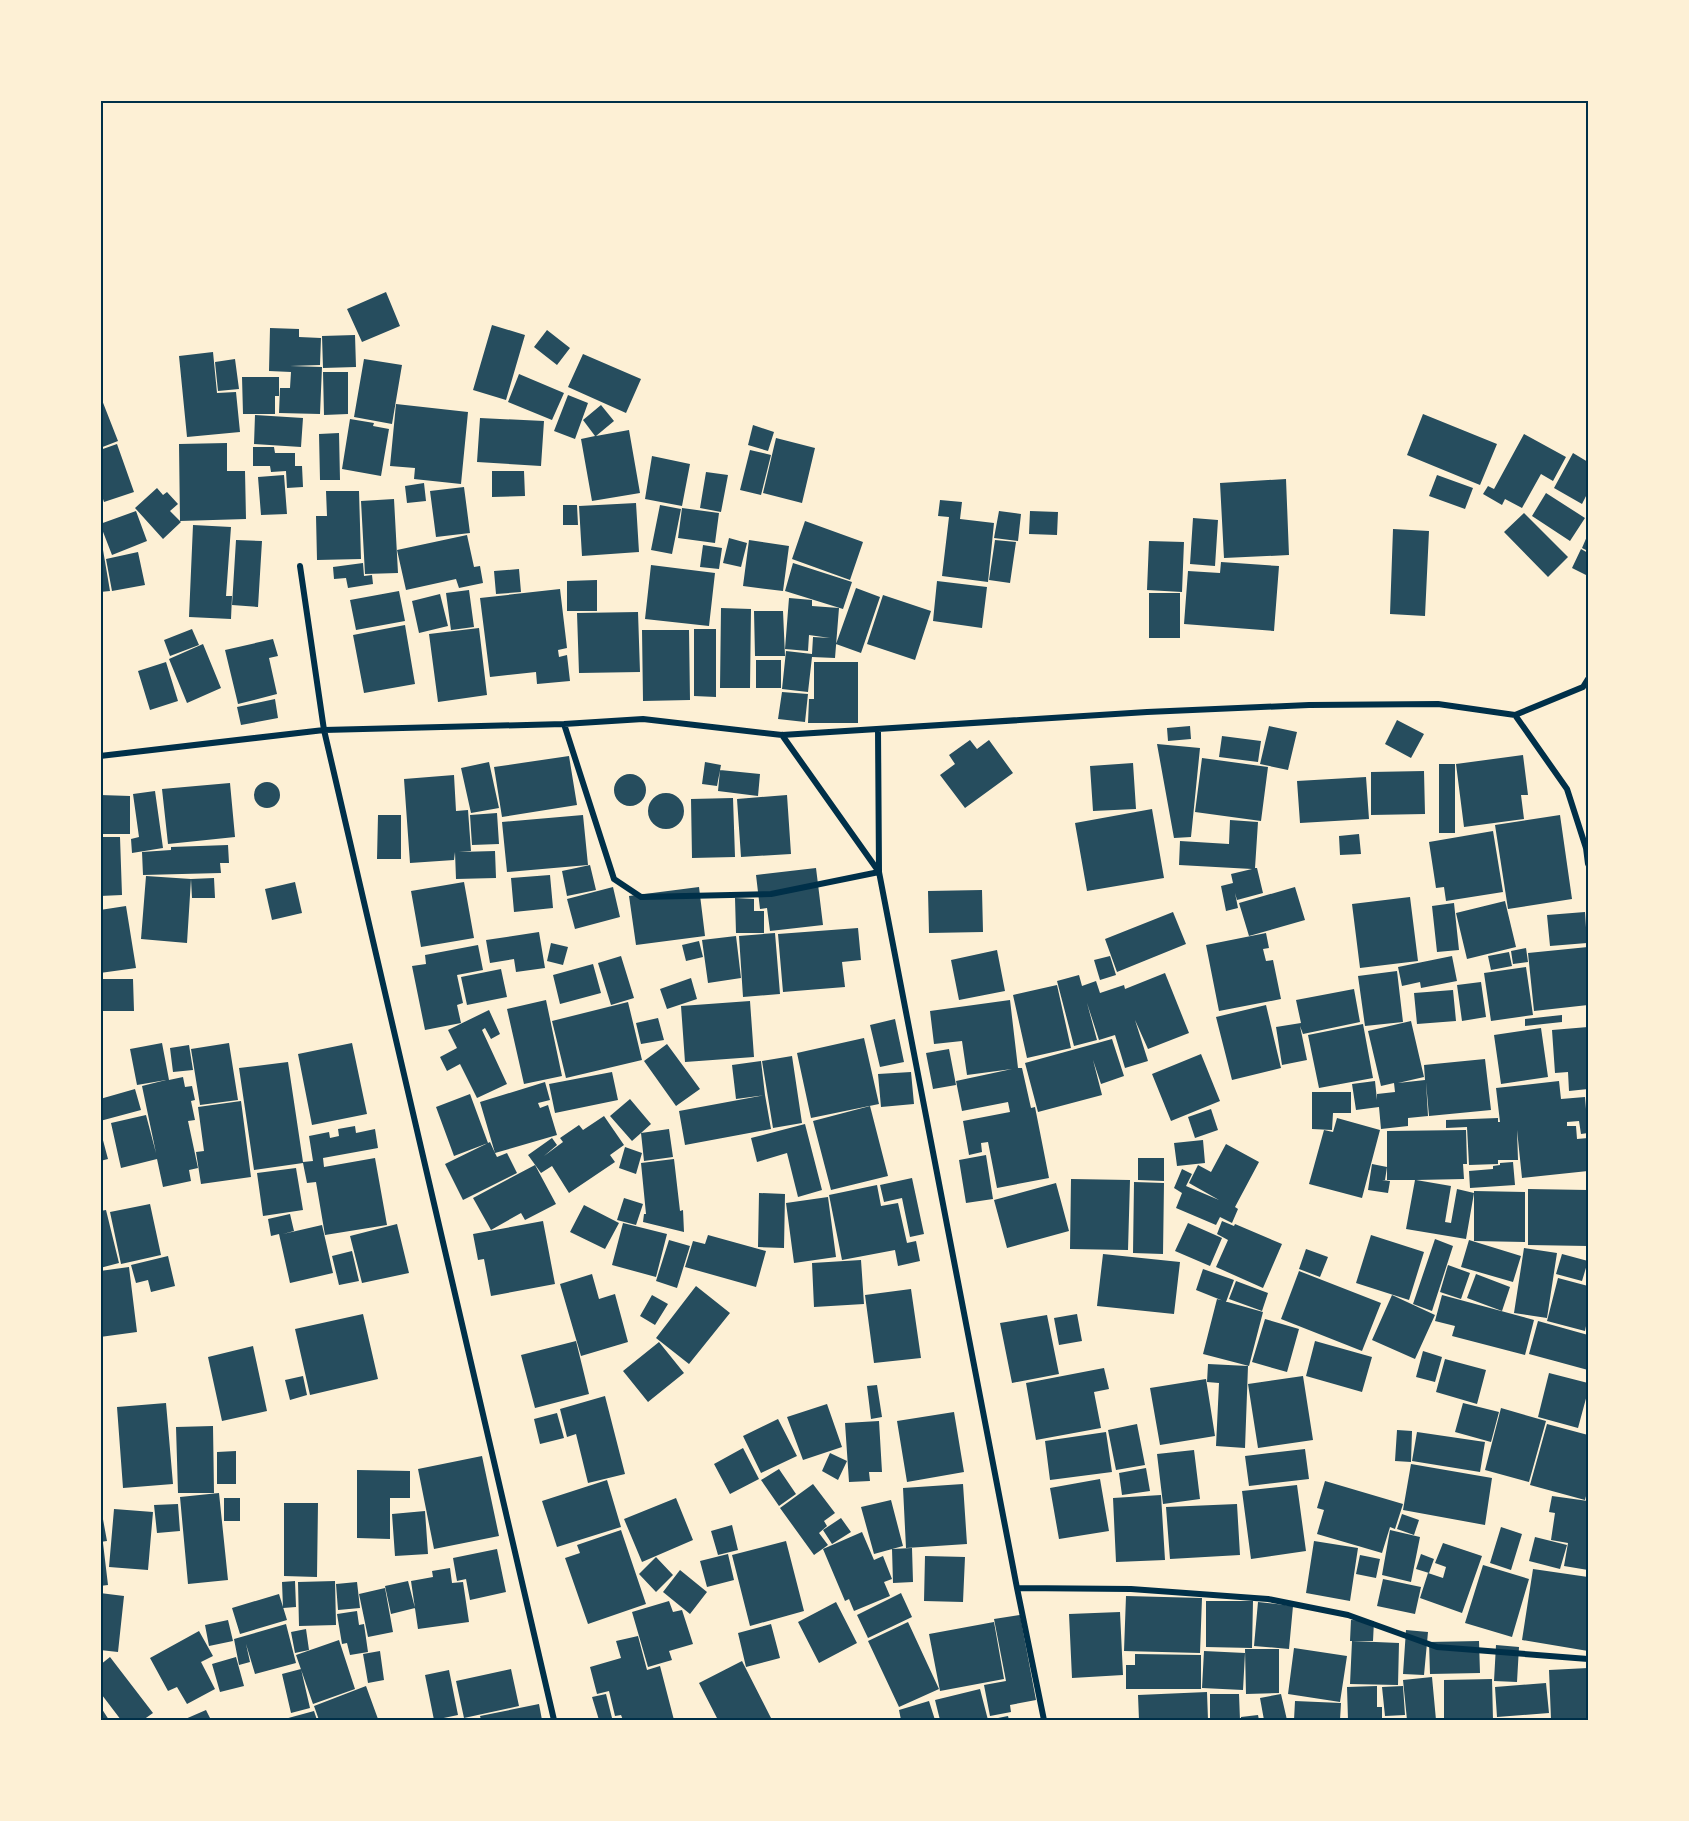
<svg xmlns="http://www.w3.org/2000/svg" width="1689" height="1821" font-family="Lato,sans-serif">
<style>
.building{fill:#264d5e}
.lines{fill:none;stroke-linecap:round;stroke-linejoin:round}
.minor{stroke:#003049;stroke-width:6}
.neatline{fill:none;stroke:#003049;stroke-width:2}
</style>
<rect width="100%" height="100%" fill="#fdf0d5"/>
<!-- building -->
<path class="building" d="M386,292L400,326L362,342L347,309Z
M492,325L525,335L506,400L473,390Z
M270,328L299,329V337L321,338L320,365L290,366L322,367L320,414L279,413L280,388H290L291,372L269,371Z
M547,330L570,348L557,365L534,347Z
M355,335L356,367L323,368L322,336Z
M213,352L217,393L236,392L240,432L187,437L179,356Z
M583,354L641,379L626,413L568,387Z
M235,359L239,389L218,391L215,362Z
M364,359L402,365L392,424L354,417Z
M323,372H348V414L324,415Z
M519,374L564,393L552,420L508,402Z
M242,377H279V396H275V414H243Z
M100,395L118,441L100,448Z
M568,395L588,403L575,439L554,431Z
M396,404L468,412L461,484L414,479L415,468L390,466Z
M601,405L614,421L596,436L629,430L640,493L592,501L581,439L595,436L583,420Z
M1423,414L1497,444L1480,485L1407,455Z
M255,415L303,418L301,447L254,444Z
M480,418L544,421L541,466L477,462Z
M350,419L374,423L373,426L389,429L381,476L342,469Z
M753,425L774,432L768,451L748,445Z
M339,433L340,480H320L319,434Z
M1524,434L1566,457L1553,481L1541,474L1522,508L1505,499L1502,505L1483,494L1488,486L1494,489Z
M776,438L815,448L802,503L763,493Z
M227,443V471H245L246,519L180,521L179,444Z
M117,444L134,492L104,502L100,490V450Z
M253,447H274L275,453H295V466H302L303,487L287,488L286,471L271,472L270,466H253Z
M750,450L771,455L761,495L740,490Z
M1573,453L1588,462V492L1582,504L1554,488Z
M652,456L690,464L682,506L645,499Z
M492,471H524L525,496L492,497Z
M706,472L728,475L721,512L700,508Z
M284,475L287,514L261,515L258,477Z
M1437,475L1473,488L1465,509L1429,496Z
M1286,479L1289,555L1224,558L1220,483Z
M424,483L426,501L407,503L405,486Z
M464,487L470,533L436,537L430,491Z
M157,488L163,495L167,492L178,504L170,511L181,522L163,539L135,508Z
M326,491H359L361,559L317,560L316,516H327Z
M1546,493L1585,518L1570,541L1532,516Z
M394,499L398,573L365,574L361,501Z
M940,500L962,502L960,519L994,523L988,582L942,576L949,517L938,516Z
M636,503L639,552L582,556L579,506Z
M563,505H577L578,525H563Z
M660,505L681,509L672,554L651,550Z
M682,508L719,513L715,543L678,538Z
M136,511L147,541L112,555L100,524Z
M999,511L1021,514L1018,541L994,538Z
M1030,511L1058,512L1057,535L1029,534Z
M1524,513L1568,557L1548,577L1504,532Z
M1193,518L1218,520L1215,566L1190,564Z
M805,521L863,542L850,580L792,559Z
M193,525L231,527L226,596H232L231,619L189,617Z
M1393,529L1429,531L1425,616L1390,614Z
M1588,534V551L1582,548Z
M467,535L474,567L480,566L483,583L459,588L456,579L406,590L397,550Z
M729,538L747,543L741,567L723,563Z
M236,540L262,541L258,607L232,605Z
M749,540L789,546L783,591L743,586Z
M995,540L1016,542L1010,583L989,580Z
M1149,541L1184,542L1182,592L1147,590Z
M102,544L110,591L100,592V545Z
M703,545L722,548L719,569L700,567Z
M1581,549L1588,553V576L1572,568Z
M138,552L145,585L112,591L106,559Z
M1221,562L1279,566L1274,631L1184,624L1188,571L1220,573Z
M363,563L364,576L372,575L373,584L348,588L346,578L334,579L333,567Z
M793,563L852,582L843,609L785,591Z
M651,565L715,573L709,626L645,619Z
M519,569L521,592L496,594L494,571Z
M597,580V611H567V581Z
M937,581L987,587L982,628L933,621Z
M856,588L880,597L861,653L836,644Z
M560,589L567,648L558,650L559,657L567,655L570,681L537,684L536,672L490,677L480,598Z
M469,590L474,627L451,630L446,593Z
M399,591L405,621L356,630L350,600Z
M1149,593H1180V638H1149Z
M440,594L448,626L419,633L412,601Z
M883,595L931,611L915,660L867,644Z
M789,598L812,600V606L839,608L835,658L812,657L808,692L782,689L786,651L812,654L813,637L830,638L809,635L808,651L785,649Z
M721,608L751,609L750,688H720Z
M754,611H783L785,656H755Z
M638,612L640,672L579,673L577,613Z
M405,625L415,684L364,693L353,635Z
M479,628L487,695L438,702L429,634Z
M192,629L199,645L170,656L164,640Z
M694,629H716V697L694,696Z
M642,630H689L690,700L643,701Z
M273,639L278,656L269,658L277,694L238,704L225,650Z
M203,644L221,688L187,703L169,659Z
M756,660H781V688H756Z
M166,662L178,701L150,710L138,671Z
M814,662H858V723H808L809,699H814Z
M782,692L808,694L805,722L778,719Z
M275,699L278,718L241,725L237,707Z
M1397,720L1424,734L1411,758L1385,744Z
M1190,726L1191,739L1168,741L1167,728Z
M1269,726L1297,732L1288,770L1260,764Z
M1222,736L1261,741L1258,762L1219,757Z
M970,740L977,749L989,740L1013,773L965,808L940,775L955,764L949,755Z
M1157,744L1200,748L1191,837L1174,838Z
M1523,755L1528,795H1521L1524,819L1464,827L1456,764Z
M569,756L577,805L502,817L494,767Z
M1202,758L1268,767L1261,821L1195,812Z
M489,762L499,808L471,813L461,768Z
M705,762L721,765L717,786L702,784Z
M1133,763L1136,809L1093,811L1090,766Z
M1439,764H1455V833H1439Z
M720,770L760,774L758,796L718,791Z
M1424,771L1425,814L1371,815V772Z
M614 790a16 16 0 1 1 32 0a16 16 0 1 1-32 0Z
M454,775L456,811L468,810L471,851L459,852L495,851L496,878L456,879L455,852L454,860L410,863L404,779Z
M1366,777L1369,819L1300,823L1297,781Z
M254 795a13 13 0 1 1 26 0a13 13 0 1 1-26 0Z
M230,783L235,837L168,844L162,789Z
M155,791L163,848L132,853L131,839L139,837L133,794Z
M648 811a18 18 0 1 1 36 0a18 18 0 1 1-36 0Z
M100,795L130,796V834H100Z
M787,795L791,854L741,857L737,799Z
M733,798L735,857L692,858L691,799Z
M1152,809L1164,878L1087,891L1075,823Z
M497,813L499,844L472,845L470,815Z
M378,815H401V859H377Z
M583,815L588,865L507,872L502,822Z
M1560,815L1572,899L1508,909L1495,825Z
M1230,820L1258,822L1255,868H1257L1263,893L1237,900L1235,893L1238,908L1226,911L1221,886L1233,883L1231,874L1252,869L1179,865L1180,841L1229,844Z
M1493,831L1503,892L1446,901L1444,887L1436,888L1429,842Z
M1359,834L1361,854L1340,855L1339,836Z
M100,837H120L122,895L100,896Z
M228,845L229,863H220L221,873L143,875L142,852L171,850V847Z
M590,865L596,890L567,896L562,871Z
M816,868L823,925L770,931L767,908L760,909L756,875Z
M550,875L553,908L514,912L511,878Z
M146,876L191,879L214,878L215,898H192L191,879L187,943L141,939Z
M295,882L302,913L272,920L265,889Z
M464,882L474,938L421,947L411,891Z
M613,887L620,917L575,929L567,899Z
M699,887L705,936L636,945L629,896Z
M1295,887L1305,920L1249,936L1239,903Z
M982,890L983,932L929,933L928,891Z
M1410,897L1418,961L1360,968L1352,904Z
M735,898L754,899V911H764V933H736Z
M1505,901L1516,947L1467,959L1456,913Z
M1454,903L1459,950L1437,952L1432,906Z
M126,906L136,968L100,973V910Z
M1173,912L1186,944L1117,972L1105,939Z
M1585,912L1587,943L1550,946L1547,915Z
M858,928L861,960L842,962L845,987L783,992L778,934Z
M539,932L545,968L516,972L514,959L490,963L486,940Z
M775,933L780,994L743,997L739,936Z
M1266,933L1269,948L1263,949L1266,961L1273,960L1281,999L1219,1011L1206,945Z
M736,936L741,978L708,983L702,940Z
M699,941L703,957L686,961L682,945Z
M551,943L568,947L563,965L547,961Z
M478,945L483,970L457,975L463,1003L457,1005L461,1023L425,1030L412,966L426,964L425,955Z
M1588,947V1005L1534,1011L1528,953Z
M1526,948L1528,962L1513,964L1511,951Z
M997,950L1005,991L959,1000L951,960Z
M1509,952L1512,966L1491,970L1488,956Z
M621,956L634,998L611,1005L598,963Z
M1110,956L1116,975L1100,980L1094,960Z
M1452,956L1457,981L1421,988L1420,982L1402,986L1398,967Z
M593,964L601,993L560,1004L553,975Z
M1526,967L1533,1015L1491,1021L1484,973Z
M501,969L507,997L467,1005L461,977Z
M1397,971L1403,1022L1365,1026L1358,976Z
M1165,973L1189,1033L1148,1049L1135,1020L1148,1061L1125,1068L1115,1035L1099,1040L1087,1003L1097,1040L1074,1046L1057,981L1079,975L1082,986L1096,981L1100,993L1124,985L1125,989Z
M691,978L697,999L667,1009L660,989Z
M100,979H133L134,1011H100Z
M1481,982L1486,1017L1462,1021L1457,985Z
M1057,985L1071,1048L1027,1058L1013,995Z
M1354,989L1360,1022L1303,1034L1300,1026L1307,1060L1282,1065L1276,1027L1301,1023L1296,1000Z
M1453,990L1456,1021L1417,1024L1414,993Z
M546,1000L562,1076L524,1084L507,1009Z
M1010,1000L1018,1068H1022L1031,1108L1035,1107L1049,1178L997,1188L988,1142L981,1143L982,1152L969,1155L963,1121L1010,1112L1008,1102L962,1111L956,1081L1012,1069L967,1075L962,1041L934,1044L930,1011Z
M750,1001L754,1057L685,1062L681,1006Z
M628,1002L642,1060L566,1078L552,1021Z
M1266,1005L1281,1068L1232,1080L1216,1017Z
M489,1010L500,1034L491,1039L485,1028L482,1030L507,1084L477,1098L460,1064L447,1071L440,1057L457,1048L448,1030Z
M1562,1015V1022L1525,1026V1019Z
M658,1018L664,1040L641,1044L636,1023Z
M895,1019L904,1062L880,1067L870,1025Z
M1411,1021L1424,1077L1398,1083L1425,1080L1424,1065L1485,1059L1491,1110L1429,1116L1426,1082L1428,1116L1408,1118V1126L1381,1129L1379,1107L1356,1110L1352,1084L1375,1081L1377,1100V1094L1395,1092L1394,1083L1381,1086L1368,1031Z
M1363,1024L1373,1078L1319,1088L1308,1035Z
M1588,1027V1089L1569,1091L1568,1072L1555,1073L1552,1030Z
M1541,1028L1548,1077L1501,1084L1494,1035Z
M864,1038L879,1104L811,1118L797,1053Z
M1112,1039L1124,1076L1101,1084L1093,1060L1102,1095L1038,1112L1025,1063Z
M162,1043L169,1080L183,1077L185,1087L192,1086L195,1100L191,1101L195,1120L188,1121L198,1168L189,1170L191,1181L163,1187L157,1159L121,1168L111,1123L146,1115L156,1153L142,1086L166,1080L137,1085L130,1049Z
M229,1043L238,1100L200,1105L191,1049Z
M352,1043L367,1114L312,1125L298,1054Z
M667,1044L700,1089L676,1106L644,1061Z
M189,1045L193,1070L173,1072L170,1048Z
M949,1049L956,1085L933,1089L926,1053Z
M1201,1054L1220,1101L1171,1121L1152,1074Z
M792,1056L802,1123L773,1128L762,1061Z
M761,1061L765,1095L736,1099L732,1065Z
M288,1062L303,1162L313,1161L309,1136L329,1132L330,1138L339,1136L338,1129L355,1126L356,1133L375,1129L378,1148L323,1158L324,1167L375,1158L387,1225L325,1235L316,1182L307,1183L303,1163L254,1170L239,1068Z
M612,1072L618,1100L555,1113L549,1084Z
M911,1072L914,1104L881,1107L878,1074Z
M1559,1081L1561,1099L1585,1097L1588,1133L1581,1134L1579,1121L1567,1122V1126H1576L1577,1139L1588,1138V1171L1522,1178L1517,1130L1518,1160H1498V1164L1469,1165L1467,1127L1446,1128V1120L1498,1118V1122H1500L1496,1088Z
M545,1082L550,1100L538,1103L540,1108L548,1105L557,1135L495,1153L497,1157L507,1153L517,1173L463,1200L445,1164L490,1142L495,1153L480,1102Z
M135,1089L141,1110L100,1121V1099Z
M1312,1092H1351V1113H1333L1332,1130L1312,1129Z
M470,1094L488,1143L454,1156L436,1107Z
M765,1095L771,1129L685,1145L679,1111Z
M630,1099L651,1124L641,1133L669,1129L673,1157L644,1161L641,1133L632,1141L610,1116Z
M241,1101L251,1177L201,1184L196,1152L204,1151L198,1107Z
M870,1106L888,1176L831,1190L813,1121Z
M1211,1109L1218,1130L1195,1138L1188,1117Z
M604,1116L624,1145L610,1155L615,1162L569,1193L552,1166L541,1173L528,1155L552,1138L557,1145L544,1156L563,1142L560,1138L579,1125L583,1130Z
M1337,1118L1380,1130L1362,1198L1309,1184L1324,1130L1333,1132Z
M805,1124L822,1190L798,1197L787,1153L757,1162L751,1138Z
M100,1129L108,1159L100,1161Z
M1466,1130L1467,1164H1463L1464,1179L1416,1180L1451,1186L1445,1222L1451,1223L1457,1189L1474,1193L1466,1239L1406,1229L1415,1180H1387V1131Z
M1203,1140L1205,1163L1177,1166L1174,1143Z
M1226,1144L1259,1162L1235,1207L1238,1209L1232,1223L1220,1217L1216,1225L1176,1208L1182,1193L1174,1188L1182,1169L1192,1174L1186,1186L1219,1200L1189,1183L1198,1165L1211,1172Z
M625,1147L642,1153L636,1174L619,1168Z
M986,1155L993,1199L966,1203L959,1160Z
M1138,1158H1164V1181L1138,1180Z
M674,1159L680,1211L683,1210L684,1232L643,1222L644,1214H646L641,1163Z
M1513,1162L1515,1185L1470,1188L1469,1171L1493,1169V1166L1500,1165V1163Z
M1372,1164L1387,1167L1385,1180H1382L1390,1181L1388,1193L1368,1190Z
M535,1165L556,1204L525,1220L521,1213L491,1230L473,1198Z
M296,1168L303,1210L263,1216L257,1173Z
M912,1178L924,1234L910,1237L902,1198L884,1202L880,1185Z
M1071,1179L1130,1180L1128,1250L1070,1249Z
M1134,1182L1164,1183L1163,1254L1133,1253Z
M1056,1183L1069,1231L1007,1248L994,1200Z
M877,1185L881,1206L898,1203L907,1243L916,1241L920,1261L898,1266L895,1250L842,1260L829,1195Z
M1528,1189L1588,1190V1246L1528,1245Z
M1474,1191L1525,1192V1242L1474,1241Z
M759,1193L785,1194L784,1248L758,1247Z
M828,1197L836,1257L794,1263L786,1203Z
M624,1198L643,1204L636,1225L617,1220Z
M150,1204L161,1255L121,1264L110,1212Z
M584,1205L619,1223L605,1249L570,1232Z
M106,1210L119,1263L100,1268V1211Z
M290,1214L294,1231L283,1234L322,1225L333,1273L290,1283L279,1234L271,1236L268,1219Z
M543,1221L555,1284L491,1296L484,1259L478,1260L473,1234Z
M1222,1221L1234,1226L1235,1224L1282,1244L1263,1288L1216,1267L1228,1240L1217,1234Z
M623,1223L667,1234L656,1277L612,1265Z
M1188,1223L1222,1238L1210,1266L1175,1251Z
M397,1224L409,1273L362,1283L350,1236Z
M708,1235L766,1251L756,1287L685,1267L693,1241L705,1244Z
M1371,1235L1424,1252L1409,1300L1356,1283Z
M1435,1239L1453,1246L1432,1311L1413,1304Z
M669,1240L690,1246L677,1288L656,1281Z
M1469,1240L1521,1256L1513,1282L1461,1267Z
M1524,1248L1557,1253L1547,1318L1514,1313Z
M1306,1249L1328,1257L1320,1277L1299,1269Z
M352,1251L359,1281L339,1285L332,1256Z
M1103,1254L1180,1262L1174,1314L1097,1306Z
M1562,1254L1588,1261L1582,1281L1556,1274Z
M168,1256L175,1286L151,1292L148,1280L136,1283L131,1265Z
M861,1260L864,1304L814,1307L812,1263Z
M1448,1265L1470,1273L1461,1299L1440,1292Z
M129,1267L137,1332L100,1337V1271Z
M1203,1269L1234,1280L1226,1302L1196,1290Z
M1299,1271L1381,1303L1362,1351L1281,1319Z
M592,1274L599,1299L615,1294L628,1342L581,1356L560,1284Z
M1476,1274L1510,1287L1502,1311L1467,1298Z
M1558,1278L1588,1286V1316L1585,1331L1547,1321Z
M1236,1281L1268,1293L1262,1311L1229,1299Z
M696,1286L730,1313L689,1364L656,1338Z
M911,1289L921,1358L874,1363L865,1295Z
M652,1295L668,1304L655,1325L640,1316Z
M1392,1295L1435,1315L1415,1359L1372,1340Z
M1442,1295L1534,1320L1525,1355L1452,1336L1455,1326L1435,1321Z
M1217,1299L1263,1312L1249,1366L1203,1354Z
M363,1314L378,1379L310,1395L295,1329Z
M1077,1314L1082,1341L1059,1345L1054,1318Z
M1047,1315L1059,1374L1012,1383L1000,1323Z
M1265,1319L1299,1329L1287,1372L1252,1362Z
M1538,1321L1588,1335V1370L1529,1354Z
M576,1341L589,1394L535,1408L521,1355Z
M1315,1341L1372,1357L1362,1392L1306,1376Z
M659,1342L684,1373L648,1402L623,1371Z
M253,1346L267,1411L222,1421L208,1357Z
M1423,1351L1442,1357L1435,1382L1416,1377Z
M1445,1359L1486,1370L1477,1404L1436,1392Z
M1208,1364L1248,1366L1245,1448L1216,1446L1219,1383L1207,1382Z
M1104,1368L1109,1389L1094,1392L1101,1428L1036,1440L1026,1383Z
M1549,1373L1588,1383V1391L1578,1428L1538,1417Z
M303,1376L307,1395L290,1400L285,1380Z
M1303,1376L1313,1440L1258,1448L1248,1384Z
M1206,1379L1215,1436L1160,1445L1150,1388Z
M877,1385L882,1417L871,1419L867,1386Z
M605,1396L625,1474L588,1483L576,1434L567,1437L560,1409Z
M166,1403L173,1484L123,1488L117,1407Z
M1463,1403L1499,1412L1491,1442L1455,1432Z
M827,1404L842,1447L803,1460L787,1417Z
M1501,1408L1546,1421L1529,1482L1485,1470Z
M954,1412L964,1472L907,1482L897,1421Z
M557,1413L564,1438L540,1444L534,1419Z
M778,1419L797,1456L761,1473L743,1436Z
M879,1421L882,1472H869L870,1481L849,1482L845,1423Z
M1137,1424L1145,1465L1116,1470L1108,1430Z
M1547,1424L1588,1435V1488L1585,1500L1530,1485Z
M213,1426L214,1493H178L176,1427Z
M1397,1430L1412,1431L1411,1462L1395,1461Z
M1106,1432L1112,1472L1050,1480L1045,1441Z
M1417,1432L1485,1442L1480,1472L1412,1461Z
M743,1448L759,1479L730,1494L714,1464Z
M1305,1449L1309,1479L1249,1486L1245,1456Z
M1194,1450L1200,1499L1163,1504L1157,1454Z
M236,1451V1484H217V1452Z
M830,1453L847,1461L838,1480L822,1471Z
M482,1456L499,1536L434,1549L418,1469Z
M1411,1464L1492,1478L1485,1525L1403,1510Z
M1146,1468L1150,1491L1122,1495L1119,1473Z
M779,1469L796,1494L779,1506L761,1480Z
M357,1470L410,1471V1498H390V1539L357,1538Z
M1100,1479L1109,1531L1059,1539L1050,1488Z
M607,1480L621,1527L557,1547L542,1501Z
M1325,1481L1403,1504L1395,1529L1390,1527L1382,1553L1317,1534L1324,1510L1317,1508Z
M813,1484L835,1513L824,1521L827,1526L819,1533L828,1545L814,1555L780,1508Z
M963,1484L967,1544L906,1548L903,1488Z
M1297,1485L1306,1551L1251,1559L1242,1491Z
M219,1493L228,1580L188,1584L180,1497Z
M1161,1495L1165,1560L1116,1562L1113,1498Z
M1552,1496L1588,1501V1570L1564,1566L1568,1543L1551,1540L1555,1513L1549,1512Z
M224,1498H240V1521H224Z
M676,1498L693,1540L642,1562L624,1519Z
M891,1500L903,1546L874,1554L861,1507Z
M100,1503L107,1541L100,1542Z
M284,1503H318L317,1577L284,1576Z
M178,1504L180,1531L157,1533L154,1505Z
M1237,1504L1240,1555L1170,1559L1166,1507Z
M114,1509L153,1512L148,1570L109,1567Z
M425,1511L428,1554L395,1556L392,1514Z
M1402,1514L1419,1520L1414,1535L1397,1529Z
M841,1518L851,1532L832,1544L823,1530Z
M732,1525L738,1550L718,1555L711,1531Z
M1501,1527L1522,1534L1511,1570L1490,1563Z
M621,1530L646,1604L588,1624L565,1558L580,1553L577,1545Z
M1390,1530L1420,1537L1411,1582L1382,1575Z
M862,1532L874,1560L883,1556L892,1579L884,1582L890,1596L854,1611L849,1599L845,1601L823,1549Z
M1535,1537L1567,1545L1560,1569L1529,1561Z
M786,1541L804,1611L750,1626L732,1555Z
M1314,1541L1358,1548L1350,1601L1306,1593Z
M103,1543L108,1585L100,1586V1544Z
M1443,1543L1482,1556L1462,1613L1420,1598L1428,1573L1443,1578L1446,1567L1435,1563Z
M912,1548L913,1582L893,1583L892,1549Z
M497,1549L506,1592L470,1600L466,1579L457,1581L453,1558Z
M728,1554L734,1580L707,1587L700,1561Z
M1421,1554L1434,1559L1429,1573L1416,1569Z
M1360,1555L1380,1559L1376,1578L1356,1574Z
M925,1556L965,1557L963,1602L924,1601Z
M656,1557L673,1575L656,1592L639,1574Z
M1483,1565L1529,1579L1512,1637L1465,1623Z
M450,1568L452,1583L463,1582L469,1622L418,1629L411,1581L433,1577L432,1571Z
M1533,1569L1588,1577V1651L1522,1640Z
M680,1570L707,1592L690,1614L663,1592Z
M1383,1579L1421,1587L1415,1614L1377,1606Z
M295,1581L296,1607L283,1608L282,1582Z
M335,1581L336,1625L299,1626L298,1582Z
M408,1581L415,1608L391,1614L385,1586Z
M357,1582L360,1608L338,1610L336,1584Z
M385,1588L393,1632L368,1637L359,1594Z
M100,1593L124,1596L118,1652L100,1650Z
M901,1593L912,1617L868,1638L857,1615Z
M279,1594L287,1620L240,1634L232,1608Z
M1126,1596L1202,1598L1200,1653L1124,1651Z
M669,1601L673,1612L682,1610L693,1644L669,1651L672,1660L648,1667L632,1612Z
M1206,1601H1253L1252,1648L1206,1647Z
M836,1602L857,1643L819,1663L798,1622Z
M1258,1602L1293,1606L1289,1649L1254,1646Z
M357,1611L359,1625L364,1624L368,1652L350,1655L347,1643L342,1644L337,1614Z
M1120,1612L1123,1675L1072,1678L1069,1614Z
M1020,1615L1036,1700L1010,1705L1011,1712L990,1716L984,1685L1006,1681L994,1619Z
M228,1620L233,1641L209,1646L205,1625Z
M1351,1620L1374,1621L1373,1641H1350Z
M908,1622L939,1689L899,1707L868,1641Z
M994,1622L1004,1679L940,1691L929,1634Z
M286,1624L296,1663L255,1674L246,1644L250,1662L239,1665L234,1639Z
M771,1624L780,1658L746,1667L738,1633Z
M306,1629L309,1650L295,1653L291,1632Z
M1406,1630L1428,1632L1424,1675L1403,1674Z
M199,1631L213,1656L201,1662L215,1689L187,1704L177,1687L168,1691L150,1658Z
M638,1636L647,1670L660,1666L674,1720H623L621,1715L615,1716L609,1691L597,1694L590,1667L621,1658L616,1641Z
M339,1640L355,1689L313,1704L296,1655Z
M1352,1641L1399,1643L1398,1685L1350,1684Z
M1479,1641L1480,1673L1430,1674L1429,1642Z
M1496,1645L1519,1647L1517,1682L1494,1681Z
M1294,1648L1347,1656L1340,1702L1288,1694Z
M1245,1649H1279V1693L1246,1694Z
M380,1651L384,1680L368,1683L363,1654Z
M1204,1651L1245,1653L1243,1690L1202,1688Z
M1135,1654L1201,1655V1689H1126V1665H1135Z
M110,1657L153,1713L143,1720H121L102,1695L100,1697V1665Z
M236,1657L244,1686L220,1692L212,1664Z
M742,1661L772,1720H718L699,1683Z
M1588,1668V1718L1551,1719L1549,1670Z
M301,1669L310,1708L291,1713L282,1674Z
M511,1669L519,1706L464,1718L456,1681Z
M449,1670L458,1715L434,1720L425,1675Z
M1432,1677L1436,1720H1407L1403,1680Z
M1492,1679L1493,1720H1444V1680Z
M1546,1683L1549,1713L1497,1717L1495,1687Z
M366,1686L378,1719L373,1720H319L314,1706Z
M1377,1686V1707H1382V1720H1348L1347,1687Z
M1403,1686L1405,1715L1385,1716L1382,1687Z
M980,1689L988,1720H940L935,1700Z
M1207,1692L1208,1720H1139L1138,1695Z
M606,1694L612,1718L599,1720L592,1697Z
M1210,1694H1239L1240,1720H1210Z
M1281,1694L1287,1720H1264L1260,1698Z
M929,1701L935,1720H901L899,1710Z
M1295,1701L1341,1703L1340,1720H1294Z
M539,1704L542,1720H481L480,1716Z
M100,1706L109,1720H100Z
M206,1710L211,1720H183Z
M314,1711L317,1720H281Z
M1258,1715L1259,1720H1241V1717Z
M1008,1716L1009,1720H993V1719Z"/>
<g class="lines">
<!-- minor -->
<path class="minor" d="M300,566L324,730L554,1720
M1515,715L1583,687L1588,679
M564,724L614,879L641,897L771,894L879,872L878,729
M782,735L879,872L1017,1588L1044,1720
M100,756L324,730L564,724L643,719L782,735L1147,712L1309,705L1438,704L1515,715L1567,789L1586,848L1588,864
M1017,1588L1131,1589L1268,1599L1348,1615L1437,1647L1588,1659"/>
</g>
<!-- border -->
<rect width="1689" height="1821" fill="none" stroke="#fdf0d5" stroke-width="204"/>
<rect x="102" y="102" width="1485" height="1617" class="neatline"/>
</svg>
